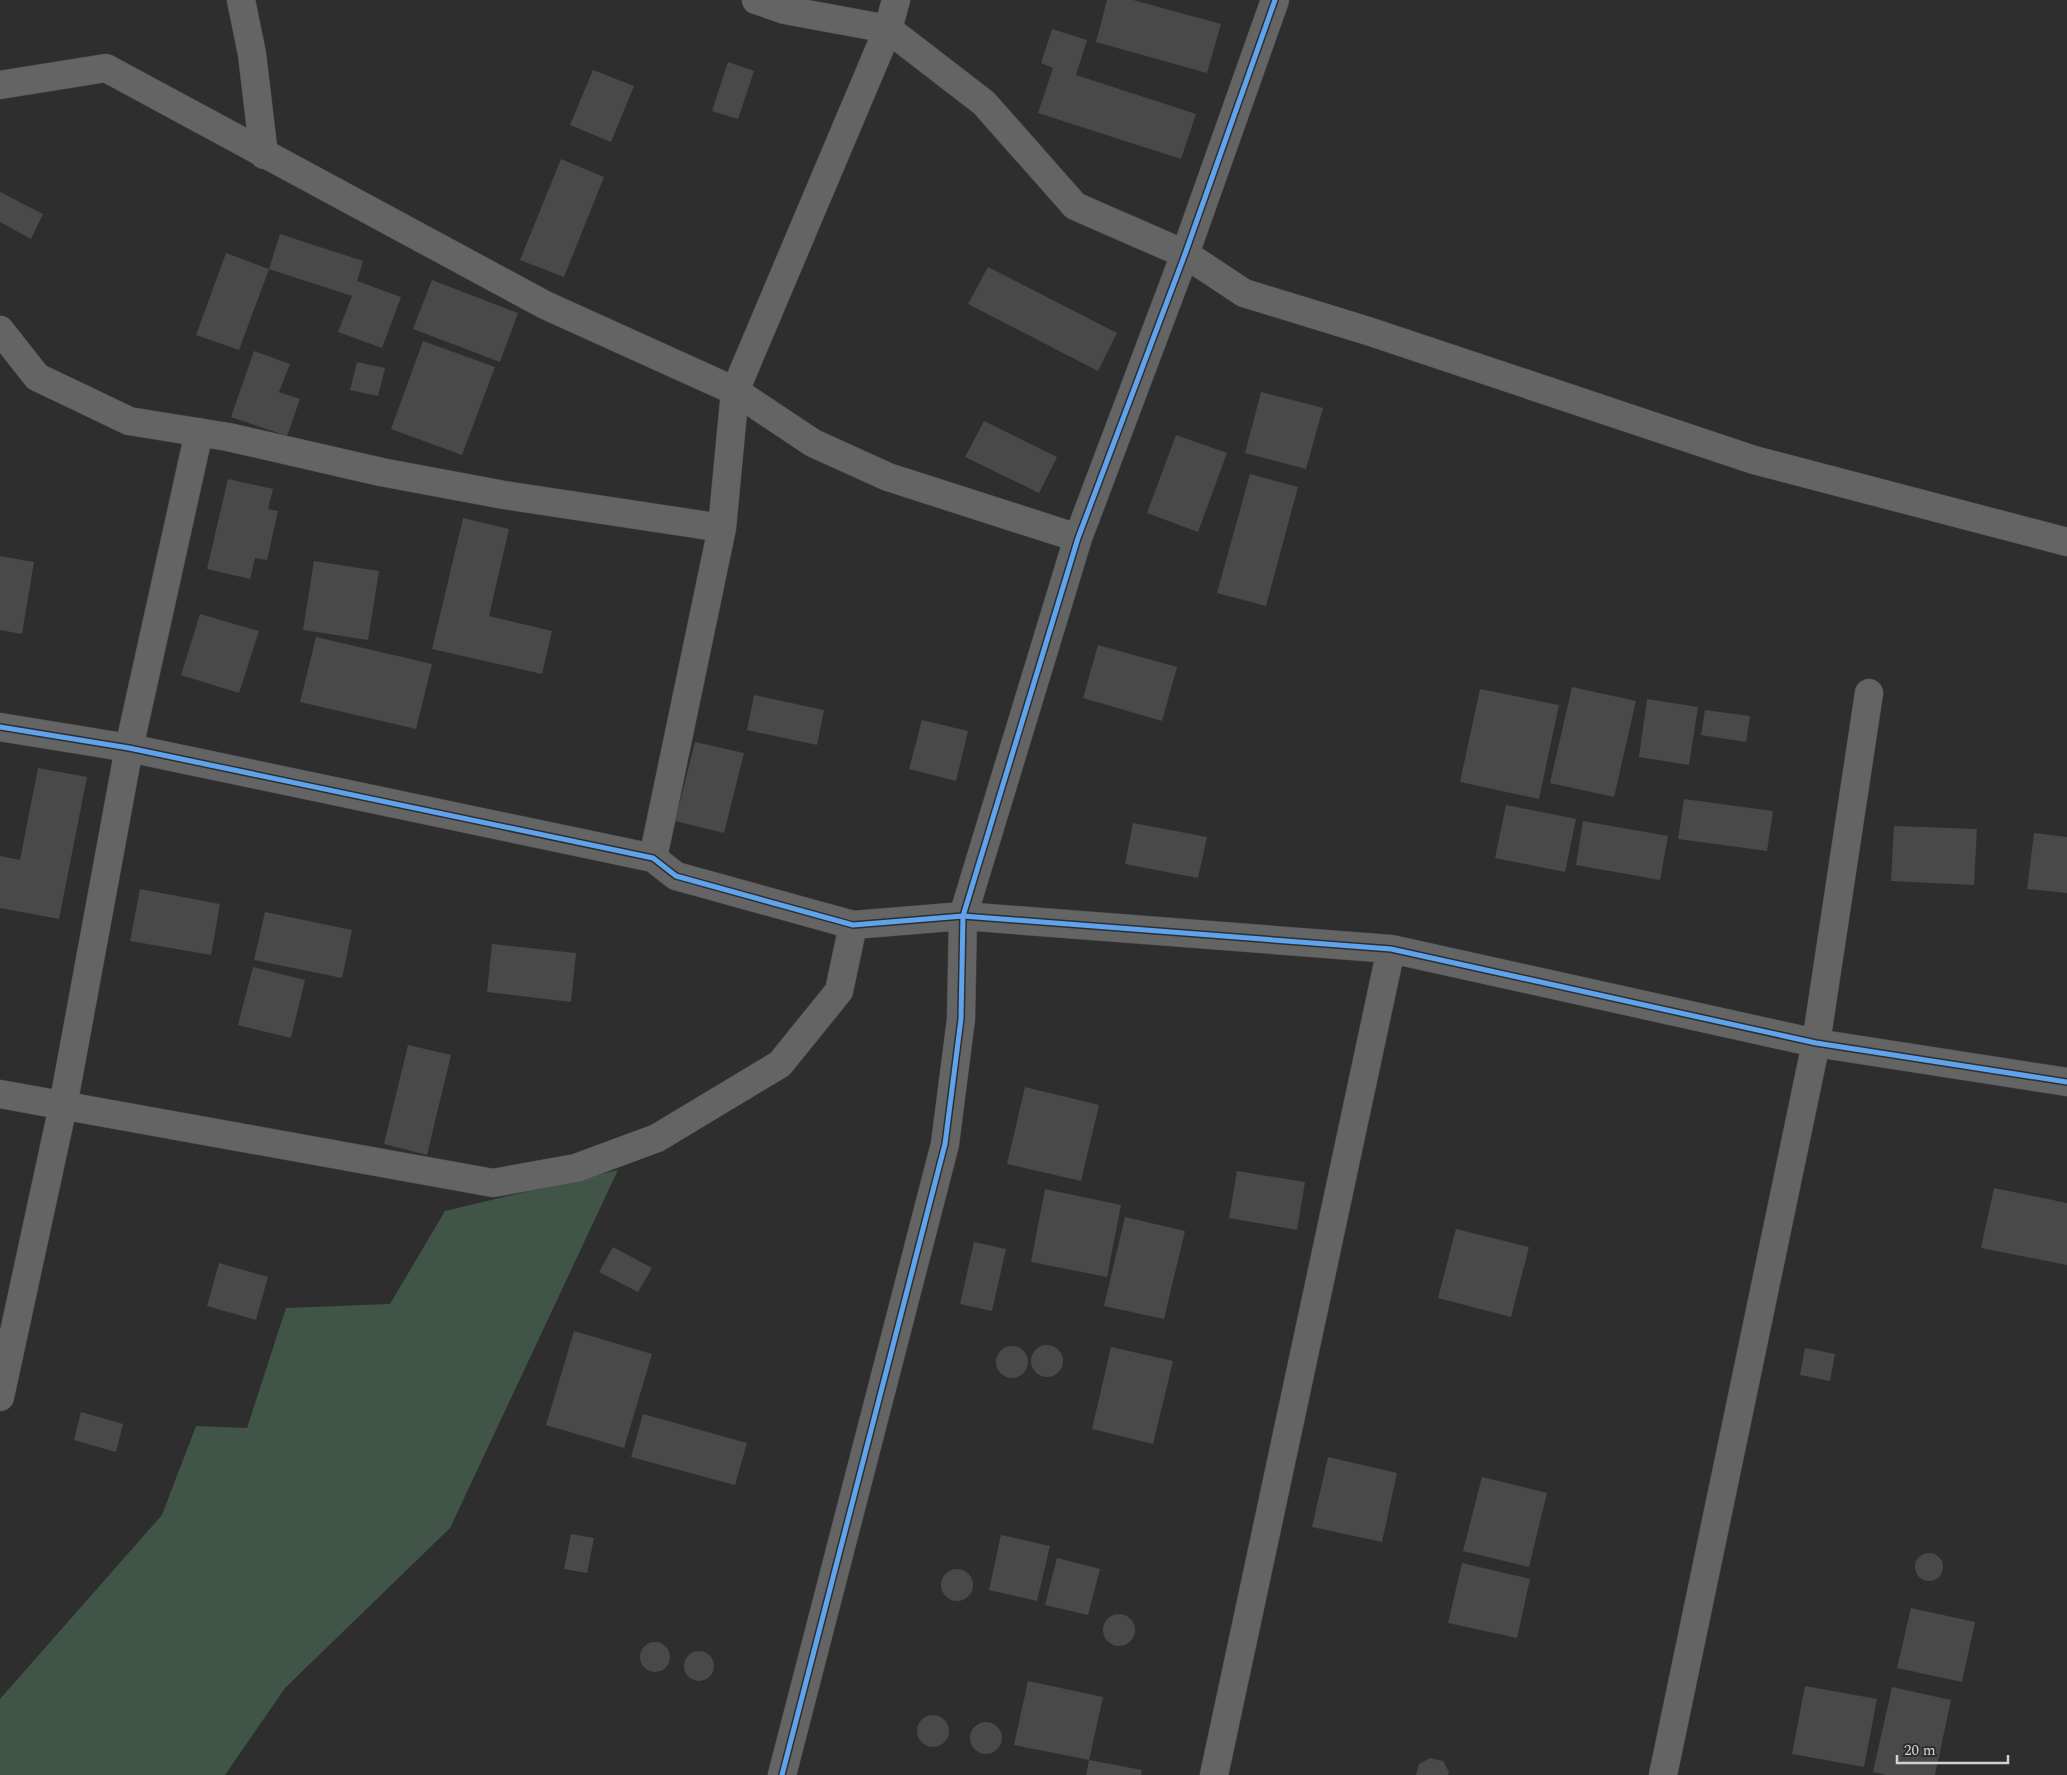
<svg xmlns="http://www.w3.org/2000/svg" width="2067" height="1775" font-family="Spectral,serif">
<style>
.green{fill:#405548}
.building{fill:#494949}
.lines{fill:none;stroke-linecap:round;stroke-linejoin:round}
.minor-casing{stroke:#4b4b4c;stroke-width:29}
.minor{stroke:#646465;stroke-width:28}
.cycleway-casing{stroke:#2d2e30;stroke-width:8}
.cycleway{stroke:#60a3ed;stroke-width:5}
</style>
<rect width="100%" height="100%" fill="#2e2e2f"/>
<!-- green -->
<path class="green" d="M618,1170L450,1528L285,1688L225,1775H0V1699L162,1515L196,1426L247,1428L286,1308L390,1304L445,1211Z"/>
<!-- building -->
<path class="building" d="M1107,0H1133L1221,24L1207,73L1096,42Z
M1052,29L1087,40L1076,75L1196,114L1181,159L1038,113L1053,68L1041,63Z
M728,62L754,71L738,119L712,111Z
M593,70L634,86L611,142L570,125Z
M561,159L604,177L564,277L520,260Z
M0,192L43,214L31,239L0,222Z
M280,234L363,261L357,281L401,297L382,348L338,332L352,296L269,269Z
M226,253L269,269L239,350L196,335Z
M988,267L1117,333L1098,371L968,304Z
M432,280L518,313L500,362L413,329Z
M423,341L495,367L462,455L391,429Z
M254,351L290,364L279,392L300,399L287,436L231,417Z
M357,362L385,368L378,396L350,390Z
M1261,392L1323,408L1306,469L1245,453Z
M984,421L1057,457L1039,493L965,457Z
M1176,435L1227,453L1198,532L1147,513Z
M1250,474L1298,487L1266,606L1217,593Z
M228,479L273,489L268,509L278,511L267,560L255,558L250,579L207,569Z
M463,518L509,529L489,616L552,631L542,674L432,649Z
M0,556L34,562L22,634L0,630Z
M314,561L379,571L368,640L303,630Z
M200,614L259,631L239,693L181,675Z
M316,637L432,664L416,729L300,702Z
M1098,645L1177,667L1162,721L1083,698Z
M1572,687L1636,701L1614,797L1550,783Z
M1480,689L1559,705L1539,799L1460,782Z
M754,695L824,710L817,745L747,730Z
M1647,699L1698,707L1689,765L1639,757Z
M1705,710L1750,716L1746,742L1701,735Z
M922,720L968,731L956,781L909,769Z
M695,742L744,753L724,833L675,821Z
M38,768L87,777L59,919L0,908V856L20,860Z
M1684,799L1773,811L1767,851L1678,839Z
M1506,805L1576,819L1565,872L1495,858Z
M1583,821L1668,836L1660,880L1576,865Z
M1133,823L1207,837L1198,878L1125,864Z
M1894,826L1977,829L1974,885L1891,881Z
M2034,833L2067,837V893L2027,889Z
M140,889L220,904L211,955L130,941Z
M265,912L352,930L342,978L254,960Z
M492,944L576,953L571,1002L487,992Z
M253,967L305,980L291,1038L238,1025Z
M408,1045L451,1055L427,1155L384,1144Z
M1025,1087L1099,1105L1081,1181L1007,1164Z
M1237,1171L1305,1182L1297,1230L1229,1218Z
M1994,1188L2067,1203V1265L1981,1248Z
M1045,1189L1121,1205L1107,1277L1031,1262Z
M1125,1217L1185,1231L1164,1319L1104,1306Z
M1456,1229L1529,1247L1511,1317L1438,1298Z
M974,1242L1006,1249L992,1311L960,1304Z
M613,1247L652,1268L638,1292L599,1272Z
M219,1263L268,1277L256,1320L207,1306Z
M574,1331L652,1354L624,1448L546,1425Z
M1031 1361a16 16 0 1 1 32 0a16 16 0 1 1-32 0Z
M996 1362a16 16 0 1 1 32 0a16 16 0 1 1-32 0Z
M1111,1347L1173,1361L1153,1444L1092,1429Z
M1805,1348L1835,1354L1830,1381L1800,1375Z
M81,1412L123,1424L116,1452L74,1440Z
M643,1414L747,1443L735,1485L631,1457Z
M1328,1457L1397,1473L1382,1542L1312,1527Z
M1482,1477L1547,1493L1529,1567L1463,1551Z
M571,1534L594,1538L587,1573L564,1569Z
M1001,1535L1050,1546L1037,1601L989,1590Z
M1915 1567a14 14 0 1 1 28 0a14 14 0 1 1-28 0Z
M1057,1558L1100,1569L1088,1615L1045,1605Z
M1462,1563L1530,1579L1517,1638L1448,1623Z
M941 1585a16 16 0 1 1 32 0a16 16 0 1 1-32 0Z
M1911,1608L1975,1622L1962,1682L1897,1668Z
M1103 1630a16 16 0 1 1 32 0a16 16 0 1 1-32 0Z
M640 1657a15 15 0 1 1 30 0a15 15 0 1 1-30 0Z
M684 1666a15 15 0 1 1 30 0a15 15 0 1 1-30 0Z
M1028,1681L1103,1697L1089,1760L1142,1770L1141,1775H1086L1089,1760L1014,1745Z
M1805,1686L1877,1699L1864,1767L1792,1754Z
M1892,1687L1951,1700L1935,1775H1886L1873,1772Z
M917 1731a16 16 0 1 1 32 0a16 16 0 1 1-32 0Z
M970 1738a16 16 0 1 1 32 0a16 16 0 1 1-32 0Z
M1430,1758L1443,1761L1449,1772L1448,1775H1416L1419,1764Z"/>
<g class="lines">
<defs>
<path id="minor" d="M241,0L252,54L264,155
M756,0L785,10L888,29L984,103L1075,206L1185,254L1244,293L1368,331L1754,460L2067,542
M0,85L106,68L545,305L735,391L813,443L888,477L1078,538
M0,330L37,377L129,421L228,437L381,472L504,495L722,528
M0,727L129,748L653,858L676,876L853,925L963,916L1391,949L1816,1043L2067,1082
M653,858L722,528L735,391L888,29L896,0
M0,1094L493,1183L576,1168L657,1138L780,1064L839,991L853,925
M0,1397L63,1106L129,748L199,432
M782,1775L945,1144L961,1019L963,916L1078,538L1185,254L1275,0
M1214,1775L1391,949
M1663,1775L1816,1043L1869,693"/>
</defs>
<!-- minor casing -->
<use href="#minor" class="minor-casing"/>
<!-- minor -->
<use href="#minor" class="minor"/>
<defs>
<path id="cycleway" d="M0,727L129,748L653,858L676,876L853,925L963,916L1391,949L1816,1043L2067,1082
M782,1775L945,1144L961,1019L963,916L1078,538L1185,254L1275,0"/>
</defs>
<!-- cycleway casing -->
<use href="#cycleway" class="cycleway-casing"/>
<!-- cycleway -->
<use href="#cycleway" class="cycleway"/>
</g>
<!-- scale -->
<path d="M1897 1755v8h111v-8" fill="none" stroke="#d1d2d3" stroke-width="2.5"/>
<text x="1904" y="1755" font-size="15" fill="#d1d2d3" stroke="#2d2e30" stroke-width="4" paint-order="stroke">20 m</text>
</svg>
